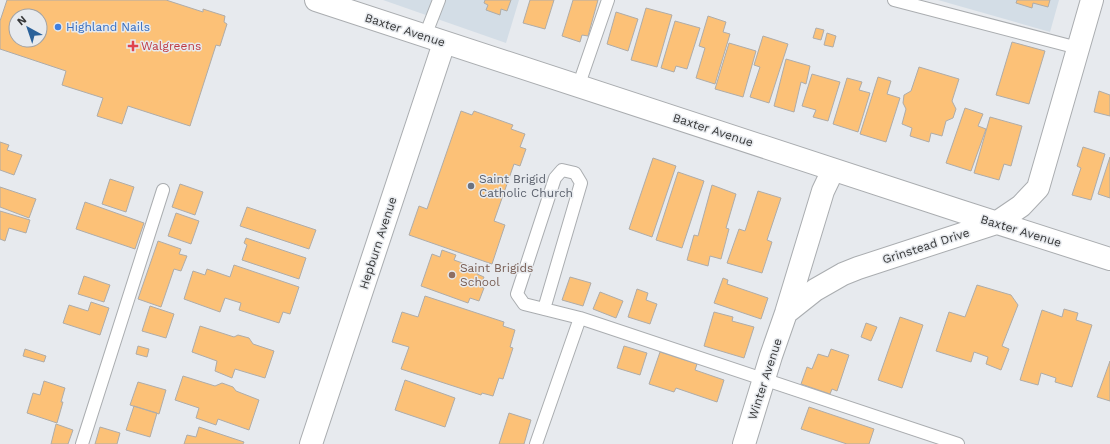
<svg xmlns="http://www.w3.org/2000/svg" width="1110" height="444" font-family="'Work Sans',sans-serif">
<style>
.built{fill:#d3dde6}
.building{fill:#fcc177;stroke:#afaca8;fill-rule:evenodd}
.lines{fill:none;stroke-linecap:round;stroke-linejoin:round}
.service-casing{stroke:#aaadb0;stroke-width:14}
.minor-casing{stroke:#aaadb0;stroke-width:24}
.secondary-casing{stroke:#aaadb0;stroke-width:24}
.service{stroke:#fff;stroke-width:12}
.minor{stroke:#fff;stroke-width:22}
.secondary{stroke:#fff;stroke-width:22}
.shop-dot{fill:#3f7fe0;stroke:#e7eaee;stroke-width:1.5}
.health-dot{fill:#e0444e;stroke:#e7eaee;stroke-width:1.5}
.worship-dot{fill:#6b7280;stroke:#e7eaee;stroke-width:1.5}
.education-dot{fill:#8d6e63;stroke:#e7eaee;stroke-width:1.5}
.labels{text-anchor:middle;stroke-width:3;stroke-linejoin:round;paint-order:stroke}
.shop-label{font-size:12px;fill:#366cbe;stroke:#e7eaee;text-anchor:start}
.street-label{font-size:12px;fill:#373839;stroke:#e7eaee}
.health-label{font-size:12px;fill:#be3a42;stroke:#e7eaee;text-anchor:start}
.worship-label{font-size:12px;fill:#5b616d;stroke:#e7eaee;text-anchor:start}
.education-label{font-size:12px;fill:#785e54;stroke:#e7eaee;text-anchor:start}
</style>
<rect width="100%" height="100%" fill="#e7eaee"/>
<!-- built -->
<path class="built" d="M383,0H519L506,43Z
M938,0H1059L1050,32Z"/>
<!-- building -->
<path class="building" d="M7,0H166L203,12V9L225,16L224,22L227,24L220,46L216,45L190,126L128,106L122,124L97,116L103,98L62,85L66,71L0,49V21ZM16,16H40V40H16Z
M485,0H511L507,11L501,9L500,15L486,10L488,5L484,3Z
M530,0H554L545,29L523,23Z
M573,0H598L588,36L582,35L580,42L562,36Z
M1017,0H1050L1048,7L1033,3L1032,8L1016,3Z
M646,8L672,15L657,67L631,60Z
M616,12L638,19L628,51L607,44Z
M708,16L726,22L723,32L730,34L715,84L696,78L705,48L699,46Z
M675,21L700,28L687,69L676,66L674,72L661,68Z
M816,28L824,30L821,40L813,38Z
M827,33L836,36L833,47L824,45Z
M763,36L788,44L769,103L750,97L760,67L754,65Z
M1012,42L1045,51L1029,104L996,95Z
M729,43L756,51L743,97L715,89Z
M786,59L810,66L806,84L801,82L794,112L774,106Z
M919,67L959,79L952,101L956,109L953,118L946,121L942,136L931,133L929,142L910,136L912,128L902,124L906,109L903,103L904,95L911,91Z
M812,74L840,82L828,121L813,117L816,110L802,106Z
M878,77L891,81L887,94L900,98L886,142L860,134Z
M847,78L862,82L859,90L870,93L858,132L833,124Z
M1099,91L1110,95V116L1094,112Z
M965,108L983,114L978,126L986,129L971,171L946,163Z
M461,111L472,115L474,111L513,125L511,129L525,134L520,147L526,149L520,166L514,164L494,221L505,225L492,264L409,235L419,206L427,209Z
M990,117L1022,126L1011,166L1004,164L999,180L974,173Z
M0,142L9,145L7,150L22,155L14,175L0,170Z
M1083,147L1105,154L1091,200L1072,195L1081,168L1077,166Z
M1110,157V198L1098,194Z
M653,158L676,166L652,237L629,229Z
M678,172L704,181L682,248L656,240Z
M110,179L134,187L126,212L102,204Z
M180,184L203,192L195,215L172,207Z
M712,185L736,194L726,228L729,229L721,259L710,256L708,266L687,260L694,235L698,236Z
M0,187L36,199L29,218L0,207Z
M758,191L781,198L767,240L772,242L762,273L727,263L739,229L745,231Z
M85,202L144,223L135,249L76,229Z
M247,207L316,230L309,249L240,226Z
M0,211L30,220L26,233L9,228L5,241L0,239Z
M176,213L199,221L191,244L168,236Z
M246,238L306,258L299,279L242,260L247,245L244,243Z
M158,241L181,249L179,254L187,256L181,271L174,269L161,307L138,299Z
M442,250L456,255L454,260L479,269L477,274L484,277L480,287L484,288L479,301L470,298L468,303L421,286L432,254L440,257Z
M234,265L299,287L290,314L283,312L279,323L239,310L241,303L225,298L220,312L184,299L193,271L205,275L207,269L230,277Z
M84,276L110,285L104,302L78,294Z
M570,277L591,283L583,306L562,300Z
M723,278L728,280L727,284L768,298L761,319L714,303Z
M977,285L1011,295L1018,305L1002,346L1009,349L1001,370L986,364L988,357L974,352L971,362L936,351L949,312L965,317Z
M637,289L648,293L646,300L657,304L650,324L628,317Z
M600,292L623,301L616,318L593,309Z
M425,296L504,322L503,326L515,330L510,347L513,348L503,379L499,378L493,396L482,393L481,395L401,369L409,347L392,342L402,312L418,317Z
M91,302L109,308L100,335L63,323L69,305L88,311Z
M150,306L174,314L166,338L142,331Z
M1064,309L1078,313L1076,320L1092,325L1072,387L1055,382L1056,378L1041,373L1038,385L1020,380L1042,310L1062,317Z
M714,312L733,317L732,321L754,327L744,358L704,346Z
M900,317L923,325L902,388L878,380Z
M866,323L877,327L871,341L861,337Z
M200,326L234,337L238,335L249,338L253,344L274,351L265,378L235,369L232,378L215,371L217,361L192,352Z
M138,346L149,349L147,357L136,354Z
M624,346L647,353L640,375L617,368Z
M25,349L46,356L44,362L23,356Z
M831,349L849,355L837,391L832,389L830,394L801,384L807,367L812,369L818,354L828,357Z
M660,352L697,364L695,370L724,380L717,402L676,388L674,392L649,384Z
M1110,361V401L1097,397Z
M183,376L215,386L222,383L233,387L236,391L259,400L249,430L218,419L216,425L196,418L199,408L175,400Z
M405,380L455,398L445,427L395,410Z
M44,381L65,388L61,402H63L57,423L27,413L33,393L40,395Z
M138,382L166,390L159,414L130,405Z
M134,406L157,413L150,437L126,430Z
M809,407L874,429L869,444H847L801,429Z
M509,413L531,420L524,444H499Z
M56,424L73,430L68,444H51Z
M100,427L120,433L117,444H95Z
M199,427L244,442L243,444H184L187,435L196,437Z"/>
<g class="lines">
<defs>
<path id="service" d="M894,0L1078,48
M425,36L439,0
M578,87L608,0
M544,309L581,183L575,173L562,170L555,178L517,294L524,304L580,318
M82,444L163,190
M536,444L580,318L958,444"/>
<path id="minor" d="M311,444L444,43"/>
<path id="secondary" d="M316,0L960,211L1110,259
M786,313L815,290L843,274L858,268L996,223L1021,206L1038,188L1092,0
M744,444L771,356L786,313L823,191L833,170"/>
</defs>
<!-- service casing -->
<use href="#service" class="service-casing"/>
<!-- minor casing -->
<use href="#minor" class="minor-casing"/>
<!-- secondary casing -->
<use href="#secondary" class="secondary-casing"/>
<!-- service -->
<use href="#service" class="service"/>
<!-- minor -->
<use href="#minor" class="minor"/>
<!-- secondary -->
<use href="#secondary" class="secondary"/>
</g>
<!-- markers -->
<circle class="shop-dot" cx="58" cy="27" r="4"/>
<path class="health-dot" d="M131 40h4v4h4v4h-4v4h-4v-4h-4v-4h4z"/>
<circle class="worship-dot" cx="471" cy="186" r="4"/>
<circle class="education-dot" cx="452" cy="275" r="4"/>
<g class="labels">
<!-- shop labels -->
<g class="shop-label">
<text x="66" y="31">Highland Nails</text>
</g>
<!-- street labels -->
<g class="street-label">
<text transform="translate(405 30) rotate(18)" y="4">Baxter Avenue</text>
<text transform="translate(713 130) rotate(18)" y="4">Baxter Avenue</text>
<text transform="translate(1021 231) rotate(17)" y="4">Baxter Avenue</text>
<text transform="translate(378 243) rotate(-72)" y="4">Hepburn Avenue</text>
<text transform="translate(926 246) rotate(-18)" y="4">Grinstead Drive</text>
<text transform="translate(765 379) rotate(-72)" y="4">Winter Avenue</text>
</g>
<!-- health labels -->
<g class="health-label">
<text x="141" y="50">Walgreens</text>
</g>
<!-- worship labels -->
<g class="worship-label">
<text x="479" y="183">Saint Brigid<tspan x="479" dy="14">Catholic Church</tspan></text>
</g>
<!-- education labels -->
<g class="education-label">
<text x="460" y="272">Saint Brigids<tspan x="460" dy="14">School</tspan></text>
</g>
</g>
<!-- north arrow -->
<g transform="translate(28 28) rotate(320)"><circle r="19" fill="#e7eaee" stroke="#a1a3a6"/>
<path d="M0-3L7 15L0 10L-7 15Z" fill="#2a619a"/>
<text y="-6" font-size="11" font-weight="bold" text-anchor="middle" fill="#373839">N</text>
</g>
</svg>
